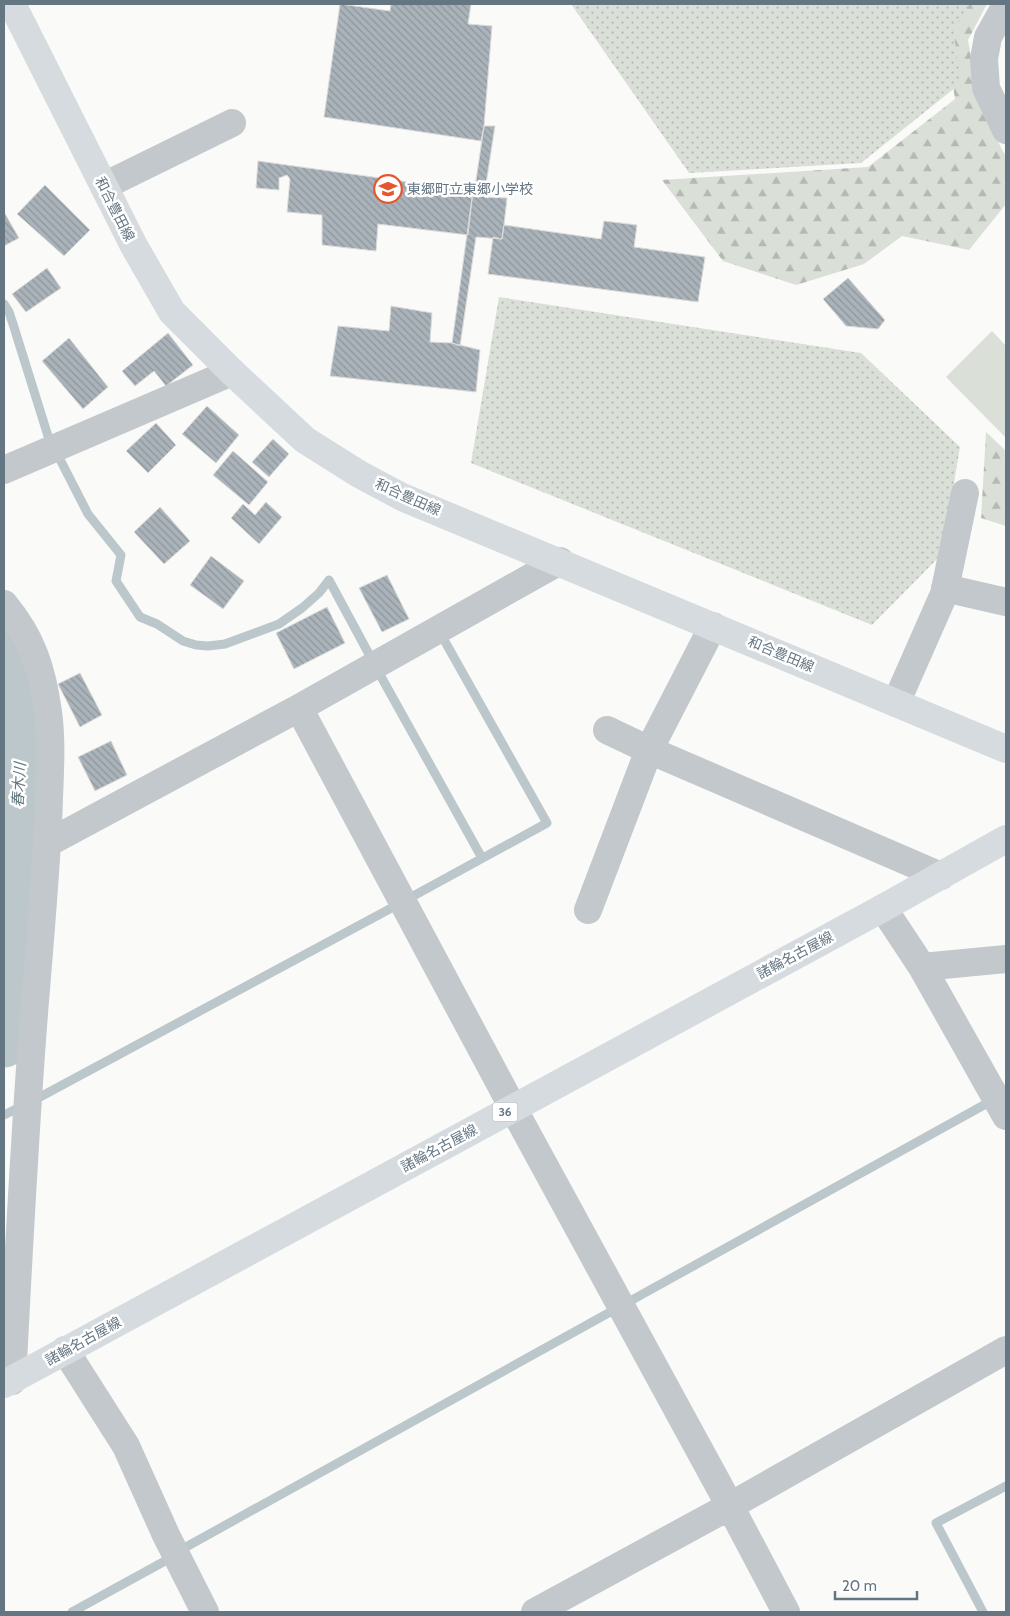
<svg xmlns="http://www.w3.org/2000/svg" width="1010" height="1616" font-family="Cabin,'Noto Sans JP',sans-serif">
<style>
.grass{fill:#dadfd7}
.forest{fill:url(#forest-firs)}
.park{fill:url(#park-dots)}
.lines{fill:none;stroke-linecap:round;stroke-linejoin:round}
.stream{stroke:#bbc7cb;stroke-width:9}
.river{stroke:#bbc7cb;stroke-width:49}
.building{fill:url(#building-back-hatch);stroke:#dcdcda}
.minor{stroke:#c3c8cc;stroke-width:28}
.major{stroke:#d6dbdf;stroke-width:28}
.labels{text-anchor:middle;stroke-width:5;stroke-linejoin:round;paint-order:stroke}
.shield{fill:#fff;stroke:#939fa8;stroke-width:1}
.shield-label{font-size:12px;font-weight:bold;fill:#657683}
.poi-label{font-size:14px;fill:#657683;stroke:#fff;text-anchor:start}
.street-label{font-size:14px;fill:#657683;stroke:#fff}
.water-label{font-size:15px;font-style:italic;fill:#60757c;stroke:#fff}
</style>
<defs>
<pattern id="forest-firs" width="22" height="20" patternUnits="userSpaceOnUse" patternTransform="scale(1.25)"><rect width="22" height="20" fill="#dadfd7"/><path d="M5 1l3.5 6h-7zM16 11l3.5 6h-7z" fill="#b4b9b4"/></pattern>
<pattern id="park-dots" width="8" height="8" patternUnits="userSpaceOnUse" patternTransform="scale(1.25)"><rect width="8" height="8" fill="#dadfd7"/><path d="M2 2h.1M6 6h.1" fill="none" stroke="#b4b9b4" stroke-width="1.8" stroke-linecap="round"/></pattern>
<pattern id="building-back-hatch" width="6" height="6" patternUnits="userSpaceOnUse" patternTransform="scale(1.25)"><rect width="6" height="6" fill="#aab3b9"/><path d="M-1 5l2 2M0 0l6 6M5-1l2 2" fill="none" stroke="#8e969c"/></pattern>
</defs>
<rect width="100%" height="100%" fill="#fafaf8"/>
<!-- grass -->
<path class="grass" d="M992,331L1006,346V438L946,377Z"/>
<!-- forest -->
<path class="forest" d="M954,4H987L968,40L977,90L1001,148L1006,156V204L969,250L902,236L864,264L796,285L723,261L662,180L868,167L955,99L943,22Z
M986,432L1006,451V526L981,518Z"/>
<!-- park -->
<path class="park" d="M571,4H970L953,29L961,83L861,163L689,173Z
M499,297L861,353L960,447L942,554L872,625L471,463Z"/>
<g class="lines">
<!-- stream -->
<path class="stream" d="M4,304L9,312L13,324L48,436L88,514L121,555L116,581L140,617L157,624L183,641L196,645L208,646L225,644L279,624L302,608L319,593L329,580L384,682L482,858
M4,1115L40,1097L384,912L547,823L443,638
M72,1612L165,1561L186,1547L993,1100
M983,1612L936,1523L1006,1486"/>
<!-- river -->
<path class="river" d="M4,648L22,723L13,916L4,1043"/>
</g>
<!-- building -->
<path class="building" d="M340,4L390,11L391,4H471L468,24L492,26L484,126L481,141L324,117Z
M484,126H495L484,197L507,198L504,225L502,239L476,237L460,346L452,343L473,191L476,180Z
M258,161L473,191L468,235L378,224L376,251L322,245V215L287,212L290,179L287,175L279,178V190L256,188Z
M45,185L90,230L64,256L17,214Z
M4,212L19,238L4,246Z
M604,221L637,225L634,247L705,257L698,302L488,274L493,237L502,239L504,225L601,239Z
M47,268L61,288L26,312L12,294Z
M848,278L885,320L878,329L846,326L823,299Z
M391,306L432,313L430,342L452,343L480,350L476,392L330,376L338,326L389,331Z
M168,333L193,365L166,386L154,371L135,386L122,371Z
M69,338L108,387L83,409L42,361Z
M207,406L239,435L216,463L182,434Z
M156,423L176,445L148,473L126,451Z
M273,439L289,454L269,477L252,462Z
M233,451L268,482L249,505L213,475Z
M266,502L282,517L259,544L231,518L243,504L255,515Z
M160,507L190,541L164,564L134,532Z
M211,556L244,581L223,609L190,585Z
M387,575L409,619L382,632L359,588Z
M327,607L345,643L294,669L276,633Z
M80,673L102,715L80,727L58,684Z
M111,741L127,775L95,791L78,757Z"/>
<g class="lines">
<!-- minor -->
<path class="minor" d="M1006,5L988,37L984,59L986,88L1006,130
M104,186L232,123
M4,470L232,372
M945,588L1006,602
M4,604C32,638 42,668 48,712C52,741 50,770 49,799C47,862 41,926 36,989C25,1119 19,1250 12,1381
M896,703L944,594L965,493
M299,708L513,1108L730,1506L786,1612
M607,730L649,750L941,876
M48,843L299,708L560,561
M883,908L922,967L1006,1116
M588,910L649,750L713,626
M922,967L1006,959
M65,1350L126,1446L166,1535L205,1612
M535,1612L730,1506L1006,1350"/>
<!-- major -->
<path class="major" d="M12,4L134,246L172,312L232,372L305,440L359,474L402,497L1006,749
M4,1384L883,908L1006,839"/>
</g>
<!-- icons -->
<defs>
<symbol id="school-ring" viewBox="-11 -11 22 22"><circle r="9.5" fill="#fff" stroke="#e4572e" stroke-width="1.5"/><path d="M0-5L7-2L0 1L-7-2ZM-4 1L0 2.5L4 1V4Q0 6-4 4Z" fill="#e4572e"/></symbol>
</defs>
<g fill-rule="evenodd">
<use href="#school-ring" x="372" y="173" width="32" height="32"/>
</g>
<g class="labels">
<!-- shield labels -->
<rect class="shield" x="492.5" y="1102.5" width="25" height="19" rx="4"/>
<g class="shield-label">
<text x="505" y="1116">36</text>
</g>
<!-- poi labels -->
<g class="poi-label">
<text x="407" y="194">東郷町立東郷小学校</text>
</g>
<!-- street labels -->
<g class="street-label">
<text transform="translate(115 209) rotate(63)" y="5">和合豊田線</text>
<text transform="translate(408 497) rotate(24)" y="5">和合豊田線</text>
<text transform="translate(781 654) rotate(23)" y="5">和合豊田線</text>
<text transform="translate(795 955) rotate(-28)" y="5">諸輪名古屋線</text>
<text transform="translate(439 1148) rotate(-28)" y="5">諸輪名古屋線</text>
<text transform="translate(83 1341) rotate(-29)" y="5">諸輪名古屋線</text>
</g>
<!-- water labels -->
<g class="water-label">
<text transform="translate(19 785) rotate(-87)" y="5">春木川</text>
</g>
</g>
<!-- border -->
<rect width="1010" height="1616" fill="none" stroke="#657683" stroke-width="10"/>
<!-- scale -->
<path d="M835 1591v8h82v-8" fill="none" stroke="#657683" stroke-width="2.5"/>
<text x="842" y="1591" font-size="15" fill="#657683" stroke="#ffffff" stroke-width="4" paint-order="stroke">20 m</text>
</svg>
